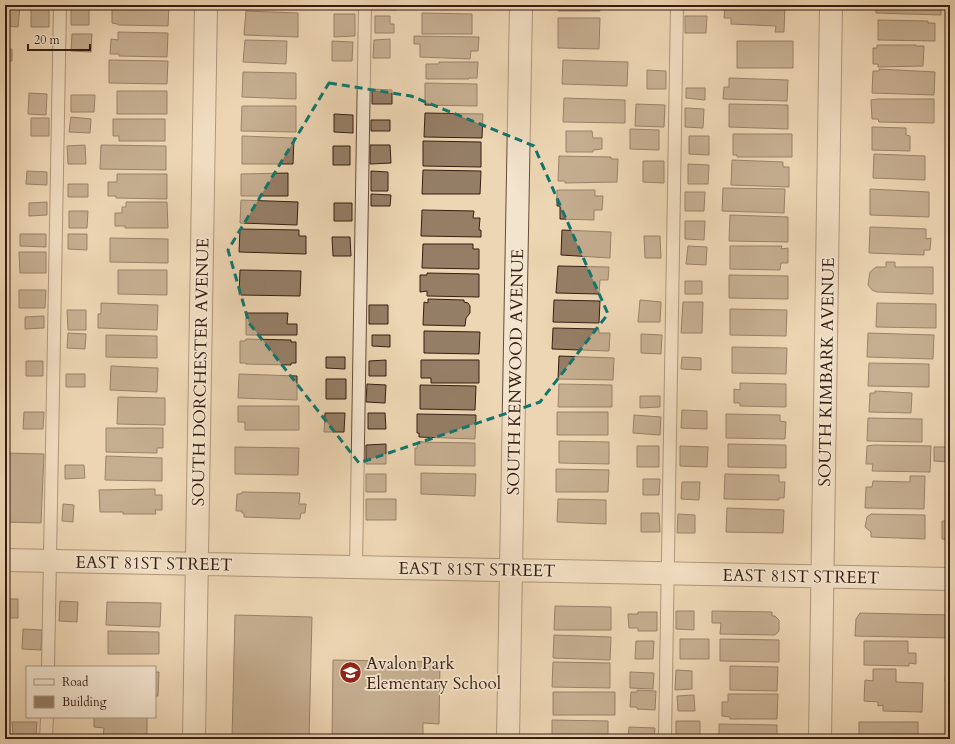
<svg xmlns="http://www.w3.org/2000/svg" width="955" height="744" font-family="Cardo,serif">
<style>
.building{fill:#957e66;stroke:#361e12}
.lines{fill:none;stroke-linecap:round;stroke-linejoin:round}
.lane-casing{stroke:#644c3a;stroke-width:14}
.street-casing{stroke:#644c3a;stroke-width:24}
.lane{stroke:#f3e4ce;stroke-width:12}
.street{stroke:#f3e4ce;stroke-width:22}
.marked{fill:none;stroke:#0f766e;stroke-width:3;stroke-dasharray:8 5;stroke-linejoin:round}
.labels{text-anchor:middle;stroke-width:3.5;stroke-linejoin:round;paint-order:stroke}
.street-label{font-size:17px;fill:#361e12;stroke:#f3e4ce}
.poi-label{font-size:17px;fill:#361e12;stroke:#f3e4ce;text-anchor:start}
</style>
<rect width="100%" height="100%" fill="#edd6b3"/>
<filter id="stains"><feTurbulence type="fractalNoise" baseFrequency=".005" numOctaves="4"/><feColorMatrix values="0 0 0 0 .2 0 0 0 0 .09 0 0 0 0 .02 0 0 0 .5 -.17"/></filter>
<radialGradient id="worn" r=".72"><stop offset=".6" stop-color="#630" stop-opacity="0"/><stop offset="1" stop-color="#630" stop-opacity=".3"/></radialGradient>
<!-- building -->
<path class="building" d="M5,5H20L18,27L5,26Z
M112,5H169L168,26L119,25L117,24L112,23Z
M375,5H402V7L396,6V10L374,9Z
M421,5H478V8L427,9V8H422Z
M558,5H600V11H558Z
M647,5H667V9H647Z
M725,5H785L784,32H775L776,26L731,24V18H724Z
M876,5H941V15L876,13Z
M71,7L89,8V25H71Z
M31,8H49V27H31Z
M246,11L298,13V37L244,35Z
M422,13L472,14V34H422Z
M334,14H355V36L334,37Z
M375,16H390V24H394V33H375Z
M685,16H707L706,33H685Z
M558,18H600L599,49L558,48Z
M878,20L928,21V23H935V41L878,40Z
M118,32L168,33L167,57L119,56V54H110L111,39L118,40Z
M72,34H92L91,52L71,51Z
M414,36L479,37L478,51H471L470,59L420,57V44H414Z
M5,37H9V49H12V61H5Z
M390,39V58H373L374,40Z
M245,40L287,41L286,64L243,62Z
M332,41L353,42L352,61H332Z
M737,41H793V68H737Z
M877,45H916V46H924L923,66L878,67V64H873V48H877Z
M109,60L168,61L167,84L109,83Z
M563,60L628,62L627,86L562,84Z
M439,62H478L477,78H469V79H426V64H439Z
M879,69L935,72L934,95L872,93L873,71H879Z
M647,70L666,71V89H647Z
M243,72L296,73V99L242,97Z
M729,78L788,80L787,101L723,99L724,87H729Z
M425,83L477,84V106L425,105Z
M686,88H705V100L686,98Z
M372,89L392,90V104H372Z
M117,91H167V114H117Z
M29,93L47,94L46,115L28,114Z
M71,95H95L94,112H71Z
M564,98L625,100V123L563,122Z
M878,99H934V123L879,122L878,119H872L871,100Z
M636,104L665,105L664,127L635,126Z
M729,104L788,105V129L729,127Z
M242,106H296V132L241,131Z
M685,108L704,109L703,128L685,127Z
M425,113L483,114L482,138L424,137Z
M334,114L353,115V133L334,132Z
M71,117L91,119L90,133L69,132Z
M31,118H49V136H31Z
M113,119H165V141H119V136H113Z
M371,120H390V131H371Z
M872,127L906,128V135L910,136V151L872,150Z
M630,129L659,130V150L630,149Z
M566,131H592L593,138H602V149L593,150V152H566Z
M733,134H792V157H737V155H733Z
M242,136L294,138L293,164H242Z
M689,136H709V155L689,154Z
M423,141L481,142V167L423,166Z
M85,145L86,164H68L67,146Z
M101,145L166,146V170L100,169Z
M370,145H390L391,163L370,164Z
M333,146H350V165H333Z
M874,154L925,156V180L873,178Z
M559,156L611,157V159H618L617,182L565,183V181H558Z
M732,160L783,162V167H789V187L731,185Z
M643,161H664V183L643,182Z
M688,164L709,165L708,184H688Z
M423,170L481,171L480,194H422Z
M27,171L47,172V185L26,184Z
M371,171L388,172V191H371Z
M288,173V196H241V174Z
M117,174H167V199L116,198V196H108V182H117Z
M68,184H88V197H68Z
M723,188L785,189L784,213L722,211Z
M870,189L929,192V217L870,215Z
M557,190H595V196H603L602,210H594V220L560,219V206H557Z
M685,192H705L704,211H685Z
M371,194L391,195L390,206H371Z
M241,200L298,202L297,225L240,223Z
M47,202V215L29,216V203Z
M126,202H167L168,228H125V226H115V213H122V207H126Z
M334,203H352V221H334Z
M422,210L474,211L473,218H480L479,230H481V237L421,236Z
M69,211H88L87,228H69Z
M730,215L788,217V242L729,241Z
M685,221H705L704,240L685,239Z
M870,227L926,229V239L931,238L930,250H924V255L869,253Z
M240,229L299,230V236H306V254L239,252Z
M562,230L611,232L610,258L561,255Z
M20,234H46V247L20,246Z
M68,234H87V250L68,249Z
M644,236H660L661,258H645Z
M332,237H350L351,256H333Z
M110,238L168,239V263L110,262Z
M423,244H473V249H479V269L422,268Z
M688,246L707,247L706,265L686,264Z
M730,246H782L781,249L788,248V263H781L780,270L730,269Z
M19,252H46V273H20Z
M886,262H895V267H933V294L877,292L872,290L868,285L870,272L876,267H886Z
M558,266L609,267L608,280H600L599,294L556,293Z
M118,270H167V295L118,294Z
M240,270L301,271L300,296L239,295Z
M427,273L479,274V297L427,296V291L420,292V275H427Z
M729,275L788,276V299L729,298Z
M685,281H702V294H685Z
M19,290H46L45,308H19Z
M428,299L464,300V302L468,303L470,306V313L466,318L465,326L423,325L424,302L428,303Z
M554,300L600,301L599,323L553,322Z
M640,300L661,302L660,322H638Z
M683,302H703L702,333H681Z
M101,303L158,305L157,330L98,328V314H101Z
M877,303L936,304V328L876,327Z
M369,305H388V324H369Z
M730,309L787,310L786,336L730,335Z
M67,310H86V330H68Z
M246,313H288L287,324H297V335H246Z
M44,316V328L25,329V317Z
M553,328L599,329V333H610L609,351L552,349Z
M424,331L480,332L479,354L424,353Z
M68,333L86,334L85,349L67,348Z
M868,333L934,335L933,359L867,357Z
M641,334L662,335L661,354L641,353Z
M106,335L157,336V358L106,357Z
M372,335H390V347L372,346Z
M246,339L291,340V342H296V363H291V365L246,364V363H240V341H245Z
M732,347L787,348L786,374L732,373Z
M559,356L614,358L613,380L558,379Z
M326,357H345V369L326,368Z
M682,357L701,358V370L681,369Z
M386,360V376H369V361Z
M421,360H479V383H431V378H421Z
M26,361H43V376H26Z
M869,363L929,364V387L868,386Z
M111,366L158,368L157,392L110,390Z
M66,374H85V387H66Z
M239,374L297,376V400L238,398Z
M326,379H346V399H326Z
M740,383L786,384V407L740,406V403H734V389L740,390Z
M367,384L386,385L385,403L366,402Z
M559,384L612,385V407H558Z
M420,385L476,386L475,410L420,409Z
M875,391L912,393L911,413L869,412L870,393H875Z
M947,392H950V414H946Z
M640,396H660V407L640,408Z
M118,397L165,398V425L117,424Z
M238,406H299V430H245V422H238Z
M682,410L707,411V429L681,428Z
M24,412H44L43,429H23Z
M557,412H608V435H557Z
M325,413H345L344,432H324Z
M368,413H385L386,429H368Z
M417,414L476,415L475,439L419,437V433H417Z
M726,414L780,415V421L786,422L785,439L726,438Z
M634,415L661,417L660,435L633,433Z
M868,418L922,419V442L867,441Z
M106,428H163V448H157V453L106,452Z
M559,441L609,442V464L559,463Z
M418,442L475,443V466L415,465V448H417Z
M386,444V464H366V445Z
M728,444L786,445V468L728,467Z
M874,445L931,446L930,472L872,471L873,464H866L867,446Z
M637,446H659V467H637Z
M680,446L708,447L707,467L680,466Z
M235,447L299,448L298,475L235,474Z
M934,447H950V467H948V462L934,461Z
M5,453L44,454L41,523L5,522Z
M106,456L162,458V481L105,480Z
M65,465H84L85,478L65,479Z
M556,469L609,470L608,492H556Z
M421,473L476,474L475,496L421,494Z
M366,474H386V492H366Z
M725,474L779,475V482H785L784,498H779V500L724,499Z
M910,476H925L924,509L865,508L866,487H872L873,481L910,482Z
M643,479H660L659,495H643Z
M682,482H700L699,500L681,499Z
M155,489V495H162V510H155L156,514H123V512H100L99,490Z
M242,492L300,493L299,504H306L305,513H301L300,519L244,517V513H242V511H236L237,494H241Z
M366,499H396V520H366Z
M558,499L606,500V524L557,522Z
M63,504L74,505L73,522L62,521Z
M727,508L784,510L783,533L726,532Z
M641,513H659L660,532H641Z
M678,514L695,515V533H677Z
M871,514L925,515V539L871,537V532L865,527L867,517Z
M942,521H950V540L942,539Z
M5,597H9V599H18V618H9V621H5Z
M60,601L78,602L77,622L59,621Z
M107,602L161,603L160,627L106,625Z
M555,606L611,607V630H554Z
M676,611H694V630L676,629Z
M712,611L772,612V616H775L779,620V631L775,635L720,634L721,623H712Z
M638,612H657V631H638V628H629L628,614H638Z
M860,613L950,615V638L855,636L856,619Z
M235,615L312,617L309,739H232Z
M5,625H8V648H5Z
M23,629L42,630L41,650L22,649Z
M108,631L159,632V654H108Z
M554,635L611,637L610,660L553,658Z
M680,639H709V659H680Z
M720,639L779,640V662L720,661Z
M636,641H654L653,659H635Z
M864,641H908V653H916V664L909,663V666L864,665Z
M333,660L440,662L439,724L423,723V739H332Z
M553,662L610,663V688L552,687Z
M730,666L778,667L777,691L730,690Z
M873,669H896V682L923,683L922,712L883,711V705L878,706V702L864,701L865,680L873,681Z
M946,669H950V681H945Z
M676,670L692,671V689L675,690Z
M155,672H159L158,696H155Z
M630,672L654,673L653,689L630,688Z
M637,690L656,691L655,710L637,709V707H630L631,692H637Z
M553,692H615V715H553Z
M728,694H778L777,719H730V717L722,716V702H728Z
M694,695L695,711H678L677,696Z
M94,717H147V739L103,737L104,728L94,727Z
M552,720L608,721V739H552Z
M676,721H700V739H676Z
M12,722H37L36,736H13Z
M859,722H918V739H859Z
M719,724L777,725V739H719Z
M629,727L655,728L654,739H628Z"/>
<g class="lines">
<defs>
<path id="lane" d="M356,567L365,5
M48,667L60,5
M46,739L47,717
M665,739L677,5"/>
<path id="street" d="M5,560L950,579
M194,739L206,5
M508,739L521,5
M820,739L831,5"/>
</defs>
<!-- lane casing -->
<use href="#lane" class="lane-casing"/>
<!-- street casing -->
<use href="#street" class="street-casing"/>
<!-- lane -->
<use href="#lane" class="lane"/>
<!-- street -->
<use href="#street" class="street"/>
</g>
<!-- marked area -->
<path d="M0 0H955V744H0ZM329,83L411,96L534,146L608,314L540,402L359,463L249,323L228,250Z" fill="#edd6b3" fill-opacity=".55" fill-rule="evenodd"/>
<path class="marked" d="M329,83L411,96L534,146L608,314L540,402L359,463L249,323L228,250Z"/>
<!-- icons -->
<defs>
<symbol id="school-disc" viewBox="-11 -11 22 22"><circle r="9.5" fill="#8f2418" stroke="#f3e4ce"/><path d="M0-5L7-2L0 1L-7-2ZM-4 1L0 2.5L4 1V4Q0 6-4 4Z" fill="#fff"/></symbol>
</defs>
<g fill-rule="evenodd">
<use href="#school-disc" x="338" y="660" width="25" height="25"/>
</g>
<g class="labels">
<!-- street labels -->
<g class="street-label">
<text transform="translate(200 372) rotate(-89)" y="6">SOUTH DORCHESTER AVENUE</text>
<text transform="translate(515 372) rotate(-89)" y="6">SOUTH KENWOOD AVENUE</text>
<text transform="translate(826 372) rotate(-89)" y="6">SOUTH KIMBARK AVENUE</text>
<text transform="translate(154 563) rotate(1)" y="6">EAST 81ST STREET</text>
<text transform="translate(477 569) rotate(1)" y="6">EAST 81ST STREET</text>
<text transform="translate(801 576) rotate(1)" y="6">EAST 81ST STREET</text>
</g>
<!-- poi labels -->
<g class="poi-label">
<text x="366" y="669">Avalon Park<tspan x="366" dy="20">Elementary School</tspan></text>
</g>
</g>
<!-- margin -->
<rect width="955" height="744" fill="none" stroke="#edd6b3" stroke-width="20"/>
<rect x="6" y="6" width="943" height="732" fill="none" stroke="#361e12" stroke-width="2"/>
<rect x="10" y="10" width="935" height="724" fill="none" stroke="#361e12"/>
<!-- legend -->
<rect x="26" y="666" width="130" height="52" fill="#f3e4ce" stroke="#a79583"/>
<rect x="34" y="679" width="20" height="6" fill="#f3e4ce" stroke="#a79583"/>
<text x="62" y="686" font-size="12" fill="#361e12">Road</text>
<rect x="34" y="696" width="20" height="12" fill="#957e66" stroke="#a79583"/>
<text x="62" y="706" font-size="12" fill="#361e12">Building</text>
<!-- scale -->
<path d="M28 44v6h62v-6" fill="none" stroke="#361e12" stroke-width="2"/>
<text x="34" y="44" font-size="12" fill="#361e12" stroke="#f3e4ce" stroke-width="3" paint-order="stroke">20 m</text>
<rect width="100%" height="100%" filter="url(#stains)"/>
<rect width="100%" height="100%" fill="url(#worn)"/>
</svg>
